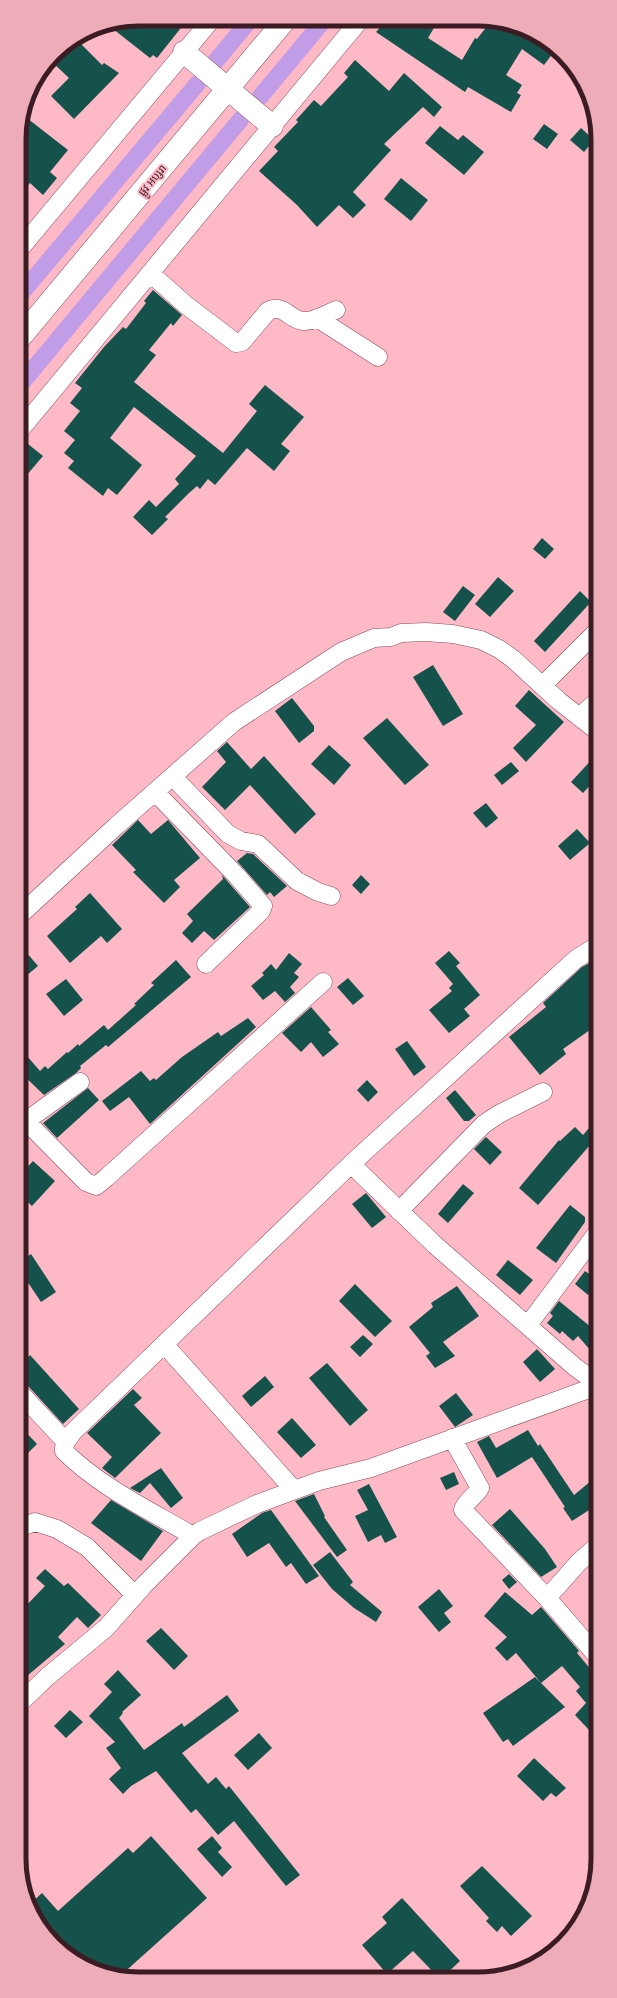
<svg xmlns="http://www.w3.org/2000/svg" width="617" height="1998" font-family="'Exo 2','Noto Sans Khmer',sans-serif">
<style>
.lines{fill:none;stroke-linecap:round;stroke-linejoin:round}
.canal{stroke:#c19de7;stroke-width:17}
.building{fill:#15524c}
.minor-casing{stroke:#924759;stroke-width:19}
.secondary-casing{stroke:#924759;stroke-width:23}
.minor{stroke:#fff;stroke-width:18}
.secondary{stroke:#fff;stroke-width:22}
.labels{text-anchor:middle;stroke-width:4;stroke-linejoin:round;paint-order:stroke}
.street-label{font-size:11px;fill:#3c1c23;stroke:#feb9c6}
.rim{fill:none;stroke:#3c1c23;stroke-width:5}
</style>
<rect width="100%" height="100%" fill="#feb9c6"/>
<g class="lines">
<!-- canal -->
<path class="canal" d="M215,62L250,20
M260,97L324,20
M19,296L198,83
M20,385L241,119"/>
</g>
<!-- building -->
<path class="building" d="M139,19H188L157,58L153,55L150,58L108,25Z
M386,21H438L428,38L462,60L475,38L477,39L491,21H502L538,35L556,49L544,65L522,49L506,75L522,85L517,93L521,95L511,112L468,87L465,92L376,32Z
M76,39L102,65L104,63L119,73L74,119L51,96L69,78L50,60L54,54Z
M355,60L389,91L404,73L442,107L434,117L423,107L384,144L391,150L353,192L366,205L353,218L339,205L317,227L297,205L259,171L278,151L274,147L298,122L296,120L314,100L321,106L348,77L344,73Z
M23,115L68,150L50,172L57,178L43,195L30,183L19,195V131Z
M544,124L558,134L547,149L533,139Z
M440,126L458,140L463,135L484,152L464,175L425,143Z
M581,128L594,140L584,152L570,140Z
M401,178L428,200L411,221L384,199Z
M153,290L182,315L173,326L171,323L149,350L156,355L134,382L223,453L257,411L249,404L265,385L304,417L281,444L290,451L274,471L247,448L215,485L208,479L200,489L197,486L189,493L165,517L168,519L152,535L133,517L149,500L156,507L179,484L175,479L196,456L134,407L110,438L142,465L117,495L108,488L103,496L68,468L74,461L64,453L75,440L64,431L80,411L70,403L82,388L75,383L104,347L123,327L126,329L146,303L144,301Z
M28,444L43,456L20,483V453Z
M542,538L554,549L545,559L533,549Z
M498,577L514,591L490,617L475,604Z
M463,586L475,595L455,621L443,612Z
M580,591L591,602L545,652L534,641Z
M433,665L463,714L443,726L413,677Z
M529,690L564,722L526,762L513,748L536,725L515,706Z
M292,698L314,726V731L299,743L275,711Z
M387,718L429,765L405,785L363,738Z
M227,742L251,769L264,756L316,814L295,834L250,785L225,810L202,787L226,762L217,751Z
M329,745L351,765L334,785L311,764Z
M596,755V779L583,793L571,782Z
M511,762L519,771L502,785L494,775Z
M486,803L498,818L486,828L473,813Z
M138,820L151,834L168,820L200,858L174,880L180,887L164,903L133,872L136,870L112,845Z
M577,829L590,843L570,860L558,846Z
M247,853L253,854L287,886L274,897L270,892L267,895L237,861Z
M222,875L250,907L214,940L204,931L192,943L182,933L193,921L187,914L223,879Z
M361,875L370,884L361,894L352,885Z
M90,893L122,929L107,943L101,936L70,963L47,936L77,909L75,907Z
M20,945L38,966L20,981Z
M449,951L460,963L456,966L480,995L464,1009L470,1016L449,1033L429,1010L452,991L449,988L453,984L435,963Z
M289,953L302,964L294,973L299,977L290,987L295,993L285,1002L275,991L263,1000L251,986L264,975L262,973L271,964L276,970Z
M597,959V1025L563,1049L566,1054L540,1075L509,1037L546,1007L543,1003L582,967Z
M176,960L191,977L108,1047L106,1045L80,1066L81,1068L76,1073L44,1095L20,1072V1062L27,1056L40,1071L45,1066L48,1069L67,1052L68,1053L78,1044L79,1046L104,1025L108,1030L136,1005L134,1004L154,985L151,983Z
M348,978L364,996L353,1005L337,987Z
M66,979L83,1000L64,1016L46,994Z
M311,1007L331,1030L328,1032L339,1044L323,1057L311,1042L301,1052L282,1033Z
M248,1018L256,1027L150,1124L129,1097L110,1111L102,1101L141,1071L150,1081L154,1078L156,1080L182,1057L218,1032L221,1036Z
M407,1041L426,1067L414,1076L395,1049Z
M367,1080L378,1092L368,1102L357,1090Z
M88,1088L99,1100L57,1138L43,1123Z
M455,1090L476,1115L469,1121H464L446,1098Z
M597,1119V1150L590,1145L538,1205L519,1188L559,1140L560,1141L575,1127L583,1135Z
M486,1137L502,1152L490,1165L474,1149Z
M33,1161L55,1181L32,1206L20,1195V1175Z
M463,1184L474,1193L448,1223L438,1214Z
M366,1193L386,1217L372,1228L352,1204Z
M570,1205L585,1217V1222L556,1263L536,1248Z
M31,1254L56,1292L41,1302L21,1272V1261Z
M508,1260L533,1280L520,1295L496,1275Z
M585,1271L597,1280V1284L588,1295L575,1284Z
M355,1284L392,1321L375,1337L339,1301Z
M457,1286L479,1316L443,1342L455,1356L435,1368L426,1356L430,1353L409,1327L433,1307L431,1303Z
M559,1301L597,1332V1358L578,1336L573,1341L562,1331L560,1334L547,1323L553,1316L550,1313Z
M363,1335L373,1344L360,1357L350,1347Z
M537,1349L555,1369L540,1382L523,1362Z
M30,1355L79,1409L63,1424L29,1387L21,1383V1364Z
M327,1363L368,1410L350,1426L309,1378Z
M265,1376L274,1387L251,1407L242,1396Z
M133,1389L142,1398L134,1405L161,1433L115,1478L102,1468L112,1457L87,1433Z
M456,1393L473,1415L455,1427L439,1406Z
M292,1418L316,1445L301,1458L277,1432Z
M21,1427L37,1444L21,1460Z
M528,1430L538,1446L540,1444L574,1495L597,1476V1505L572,1521L563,1508L565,1507L532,1457L497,1478L477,1442L489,1436L496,1448Z
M161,1468L183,1498L171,1508L150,1483L140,1493L130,1488Z
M454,1472L459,1484L446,1490L440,1478Z
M369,1484L397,1537L385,1543L381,1535L368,1542L355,1516L368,1510L357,1490Z
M314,1494L325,1516L324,1517L347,1550L337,1557L295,1501Z
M111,1500L163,1531L141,1561L91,1523Z
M510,1509L545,1549L557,1567L541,1577L492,1525Z
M271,1510L319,1576L306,1584L291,1563L286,1567L269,1543L247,1557L232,1534L262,1513Z
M330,1552L353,1582L350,1585L382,1612L376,1622L354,1608L332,1589L313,1565Z
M45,1569L64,1586L68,1583L101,1615L88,1628L77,1617L58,1637L65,1644L21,1681V1611L45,1586L36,1578Z
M509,1574L517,1582L509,1589L502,1580Z
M439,1589L453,1606L444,1613L451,1622L439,1632L418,1607Z
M505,1592L532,1615L541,1607L579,1651L577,1653L598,1678V1722L589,1730L575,1715L586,1703L576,1691L580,1687L562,1666L541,1683L565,1707L513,1746L508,1739L503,1742L483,1713L535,1677L541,1683L516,1653L507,1661L495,1648L507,1637L484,1616Z
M161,1628L188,1656L174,1670L146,1641Z
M118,1670L141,1695L122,1712L123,1713L119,1718L144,1750L182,1723L184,1727L227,1695L239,1711L182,1753L208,1784L216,1777L226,1789L229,1786L300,1875L286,1886L234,1821L218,1835L196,1809L191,1813L156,1771L131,1786L123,1794L109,1779L121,1768L106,1748L115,1742L89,1716L112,1692L104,1684Z
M70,1710L83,1722L66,1738L54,1726Z
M259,1733L272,1748L248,1770L234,1755Z
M534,1758L566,1788L556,1797L551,1793L543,1801L517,1776Z
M151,1836L207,1898L119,1977L86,1967L54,1944L31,1912L29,1905L42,1893L58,1911L128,1848L133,1853Z
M212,1836L222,1848L218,1852L232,1867L222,1877L197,1849Z
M482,1866L532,1916L511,1936L502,1926L497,1932L486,1921L489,1918L460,1886Z
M402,1898L460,1961L443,1977H438L413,1951L387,1974L362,1945L387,1923L382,1917Z"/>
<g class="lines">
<defs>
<path id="minor" d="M19,250L212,19
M150,273L186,305L236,343L242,342L268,311C283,303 290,320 303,321C314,322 326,314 336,310
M317,318L378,357
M20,430L360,20
M542,686L596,632
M579,717L596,702
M173,777L228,834L241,841L258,844L297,881L318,892L331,896
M155,792L236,875L263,906L261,911L206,964
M20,915L115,827L234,722L341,652L374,638L391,637L401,633L426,632L453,634L481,640L499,649L513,659L559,701L596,730
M20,1115L86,1182L96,1186L106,1178L323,982
M26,1121L80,1082
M351,1164L435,1245L575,1367L597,1383
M399,1211L484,1124L499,1114L543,1092
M528,1325L597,1233
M164,1344L294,1490
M21,1394L66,1442
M452,1438L480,1488C476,1496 465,1501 463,1510L547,1598
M21,1527L35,1522L57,1529L87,1547L135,1595
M193,1536C149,1510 100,1487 64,1451C63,1443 69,1438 73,1432L351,1164L576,959L597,946
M597,1546L579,1562L547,1598L598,1657
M21,1702L47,1677L106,1628L145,1584L193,1536L200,1531L257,1504L319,1481L371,1468L597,1386"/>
<path id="secondary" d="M184,52L272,126
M19,339L285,20"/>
</defs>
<!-- minor casing -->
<use href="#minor" class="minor-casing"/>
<!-- secondary casing -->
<use href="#secondary" class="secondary-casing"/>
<!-- minor -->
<use href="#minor" class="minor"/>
<!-- secondary -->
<use href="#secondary" class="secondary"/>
</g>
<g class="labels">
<!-- street labels -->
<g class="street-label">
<text transform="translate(152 180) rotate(-50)" y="4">ផ្លូវ អប្សរា</text>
</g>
</g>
<!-- crop -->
<path d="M0 0H617V1998H0ZM139 26H478A113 113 0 0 1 591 139V1859A113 113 0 0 1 478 1972H139A113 113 0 0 1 26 1859V139A113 113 0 0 1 139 26Z" fill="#eeacb9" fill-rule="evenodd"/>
<path class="rim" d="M139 26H478A113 113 0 0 1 591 139V1859A113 113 0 0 1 478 1972H139A113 113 0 0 1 26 1859V139A113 113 0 0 1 139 26Z"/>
</svg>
